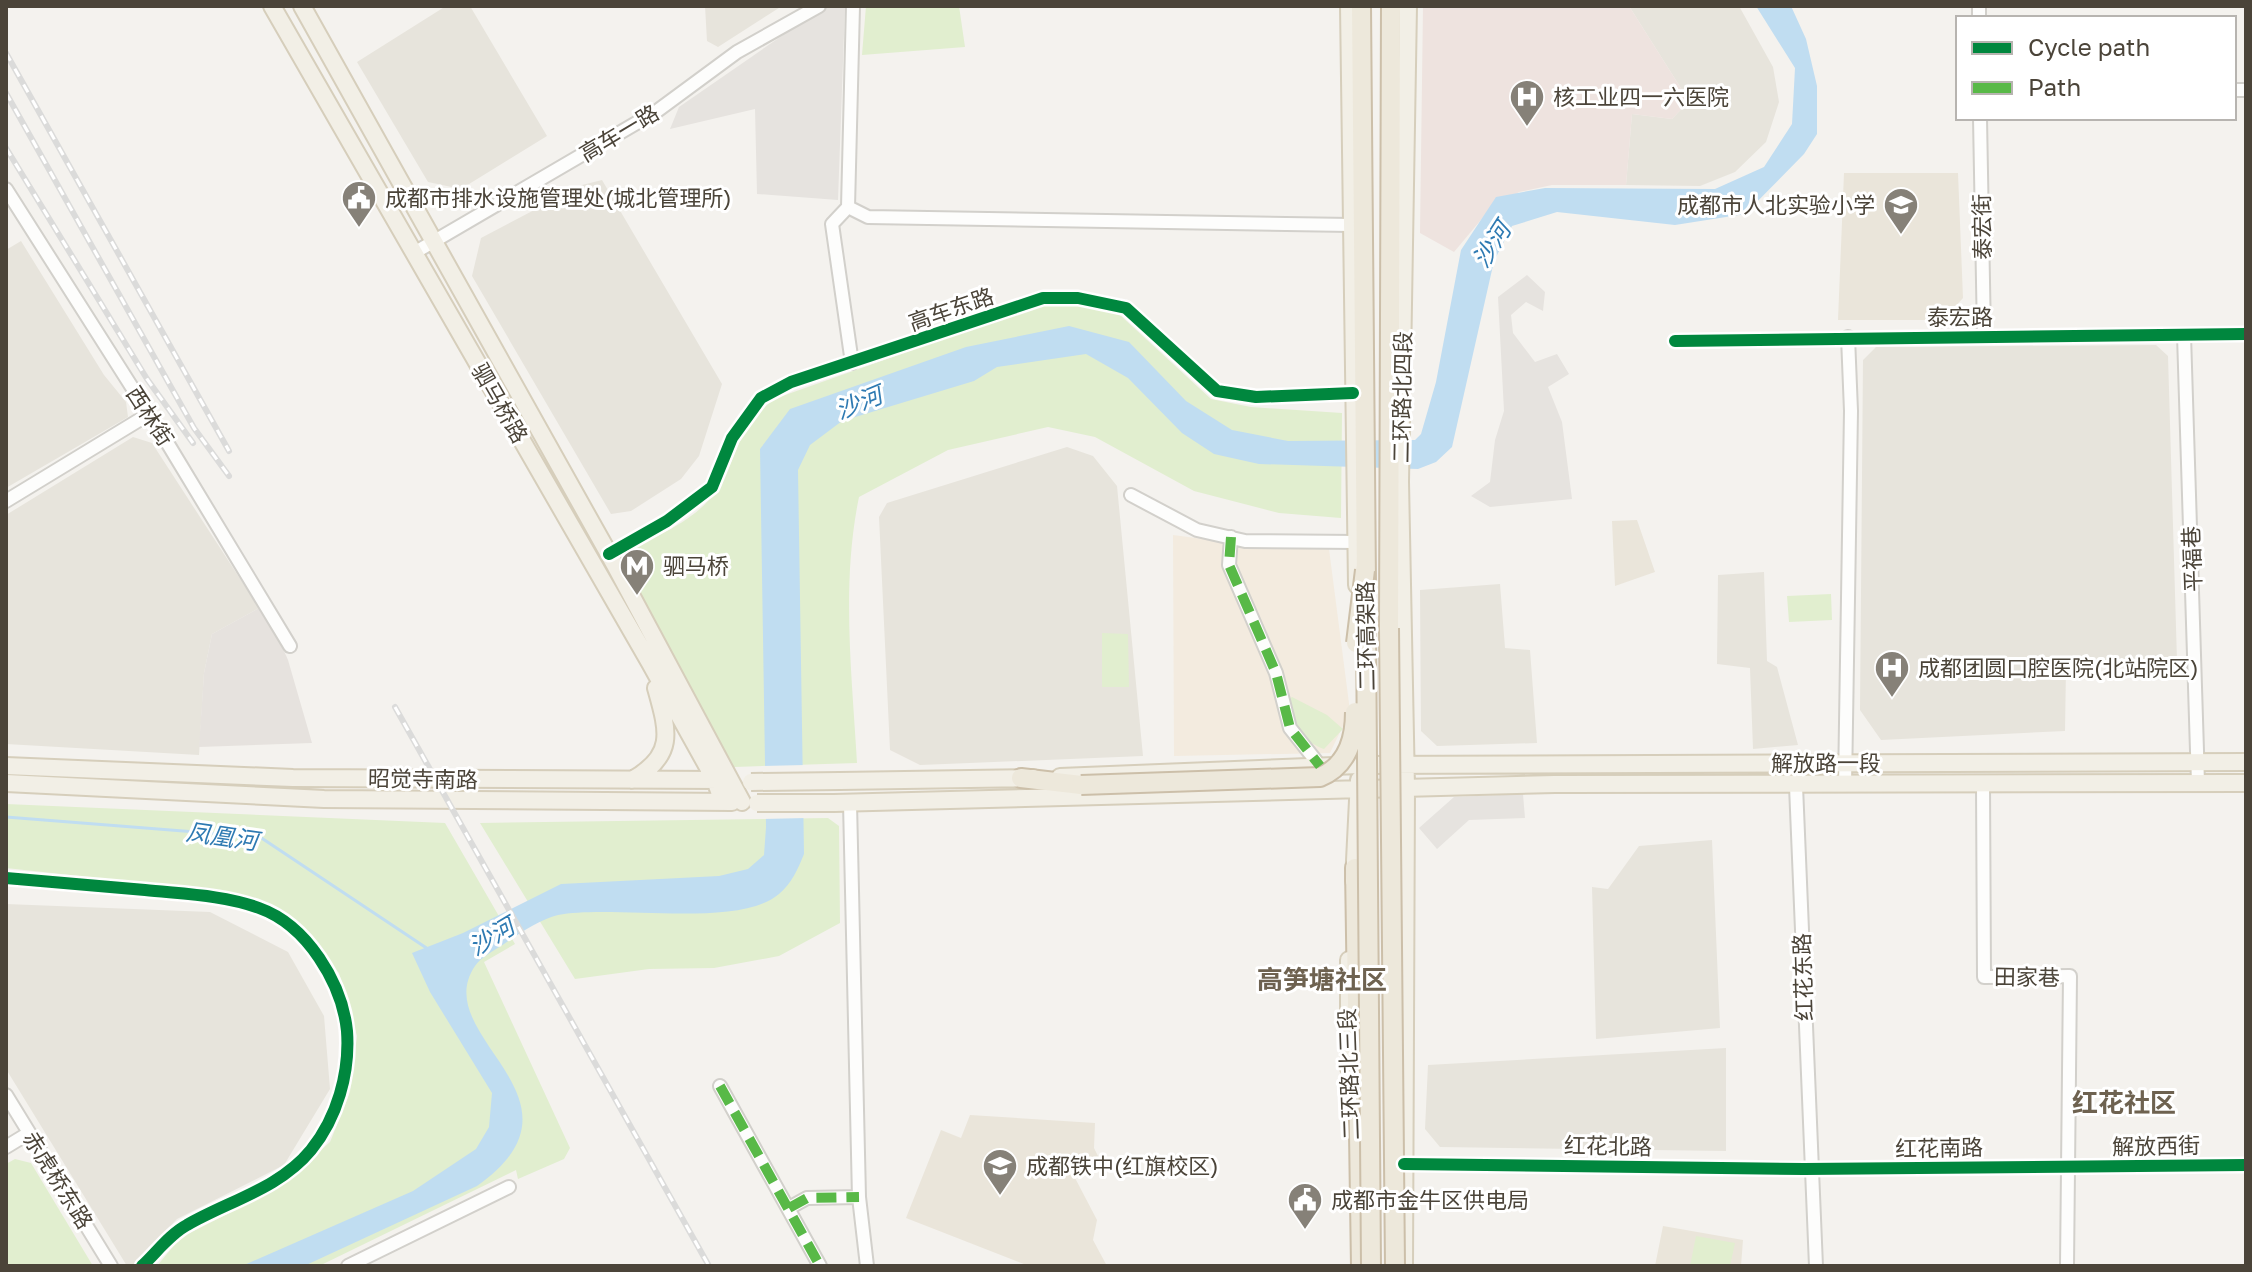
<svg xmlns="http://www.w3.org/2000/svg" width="2252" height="1272" font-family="'Golos Text','Noto Sans SC',sans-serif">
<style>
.residential{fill:#e7e4dc}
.commercial{fill:#f3ebdf}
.industrial{fill:#e6e2de}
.education{fill:#eae5da}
.medical{fill:#eee3df}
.green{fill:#e1eecf}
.parking{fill:#e6e3df}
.water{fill:#c0ddf1}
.pier{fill:#f4f2ee}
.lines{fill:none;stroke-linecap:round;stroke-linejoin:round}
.stream{stroke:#c0ddf1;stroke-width:3}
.minor-casing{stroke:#d2d0cb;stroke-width:16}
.major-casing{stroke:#d6cebb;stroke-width:20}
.highway-casing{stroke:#ccbfa9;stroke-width:22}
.minor{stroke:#fdfdfc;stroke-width:12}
.major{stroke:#f2efe6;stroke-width:16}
.highway{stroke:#ede8db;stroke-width:18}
.rail-casing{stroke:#dbdbda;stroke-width:6}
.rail{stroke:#fff;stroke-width:3;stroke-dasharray:9;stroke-linecap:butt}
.major-bridge-casing{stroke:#d6cebb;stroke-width:20;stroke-linecap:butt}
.highway-bridge-casing{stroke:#ccbfa9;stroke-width:22;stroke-linecap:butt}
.major-bridge{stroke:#f2efe6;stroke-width:16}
.highway-bridge{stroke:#ede8db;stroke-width:18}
.quiet{stroke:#58b947;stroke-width:10;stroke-dasharray:20 10;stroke-linecap:butt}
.cycleway-casing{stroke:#fff;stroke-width:17}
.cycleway{stroke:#00873e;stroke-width:12}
.labels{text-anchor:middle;stroke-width:6;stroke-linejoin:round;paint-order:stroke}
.poi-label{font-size:22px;fill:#4b4439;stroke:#fff;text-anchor:start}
.street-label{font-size:22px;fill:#4b4439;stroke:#fff}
.water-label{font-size:24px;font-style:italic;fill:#2e7ab2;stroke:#fff}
.quarter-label{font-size:26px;font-weight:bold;fill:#6e6250;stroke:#fff}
</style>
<rect width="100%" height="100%" fill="#f4f2ee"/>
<!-- residential -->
<path class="residential" d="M446,6H470L547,136L461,189L428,182L357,62Z
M705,6H782L718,47L707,41Z
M1629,6H1739L1773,67L1779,102L1766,142L1735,172L1700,186L1626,185L1632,114L1672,119L1689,101Z
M602,180L722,384L699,456L681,479L631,511L611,514L472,276L481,238L582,185Z
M21,241L104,375L126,402L128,417L6,488V250Z
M2156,345L2168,356L2177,661L2066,668L2065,731L1881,740L1860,710L1863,360L1876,347Z
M133,437L152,443L259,608L212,634L204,673L199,755L6,744V515Z
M1067,447L1093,456L1117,486L1143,756L920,765L890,750L879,517L887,503Z
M1764,572L1767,661L1777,667L1798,745L1753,749L1750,668L1717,664L1718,575Z
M1500,584L1505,648L1530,650L1537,743L1437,746L1421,731L1420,590Z
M1712,840L1720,1028L1596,1039L1592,887L1608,889L1639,846Z
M6,904L210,912L288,952L324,1016L330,1089L284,1165L177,1219L132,1266H127L6,1069Z
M1726,1048V1151L1440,1147L1425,1129L1428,1065Z"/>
<!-- commercial -->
<path class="commercial" d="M1173,535L1241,544L1329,549L1350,711L1330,753L1174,756Z"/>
<!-- industrial -->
<path class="industrial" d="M259,608L272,624L288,660L312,743L199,747L204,673L212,634Z"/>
<!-- education -->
<path class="education" d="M1844,173H1958L1963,298L1943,320H1838Z
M1637,520L1655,572L1615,586L1612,521Z
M970,1115L1095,1123L1094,1148L1101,1162L1074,1176L1097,1220L1093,1240L1107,1266H1029L906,1218L941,1130L961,1138Z
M1663,1226L1743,1240L1741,1266H1655Z"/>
<!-- medical -->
<path class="medical" d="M1423,6H1629L1689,101L1672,119L1632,114L1626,185H1552L1519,192L1485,215L1454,252L1420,233Z"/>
<!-- green -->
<path class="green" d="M866,6H959L965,47L862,55Z
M1062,302L1120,315L1211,399L1251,407L1342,413L1341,518L1279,513L1194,491L1095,437L1048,427L948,450L859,497C841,584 852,675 857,763L734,767L617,556C650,538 693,524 715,492C741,454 733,432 774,399L1039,305Z
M1831,594L1832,620L1789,622L1787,596Z
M1102,633L1128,634L1129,687H1102Z
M1292,697L1327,715L1343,729L1324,749C1302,741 1290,723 1287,700Z
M6,804L445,823L515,944L484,962L570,1148L564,1159L518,1179L516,1170L319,1266H157L180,1238L278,1188L330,1142L350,1092L357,1036L339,973L283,914L226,892L6,868Z
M828,818L839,826L840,923L779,956L714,968L649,969L575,979L480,823Z
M15,1159L31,1163L93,1266H6V1164Z
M1696,1236L1735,1243L1730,1266H1690Z"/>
<!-- parking -->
<path class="parking" d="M825,6H845L838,200L757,194L755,109L670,129L679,107Z
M1527,275L1545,292L1543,311L1526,302L1511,315L1513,333L1535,362L1557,354L1569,374L1548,387L1562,422L1572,499L1490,507L1471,496L1490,482L1495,440L1504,411L1498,297Z
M1523,794L1525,818L1469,820L1437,849L1419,828L1454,797Z"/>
<!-- water -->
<path class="water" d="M1756,6H1791L1806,39L1817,86V134L1804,154L1745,214L1675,225L1557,212L1512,226L1494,261L1452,447L1436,462L1418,469L1259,464L1214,454L1182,433L1128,378L1086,354L997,367L974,381L842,421L810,445L798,470L804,854C798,869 792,883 779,894C738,929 613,904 558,915C541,919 518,934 504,944C495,950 481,957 475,966C427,1037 601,1098 477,1186L304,1266H242L413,1191L476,1149L489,1127L492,1093L430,992L412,953L463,933L561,884L719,876L748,869L764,855L766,827L760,449L790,409L966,347L1069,326L1129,342L1186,401L1232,430L1288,441L1415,440L1421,434L1436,382L1461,250L1496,197L1545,188L1715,189L1764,167L1792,124L1795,68Z"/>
<!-- pier -->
<path class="pier" d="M805,765L807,818L762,819L761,766Z"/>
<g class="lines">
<!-- stream -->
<path class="stream" d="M6,817L260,837L428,949"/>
<defs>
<path id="minor" d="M1979,6V18
M2234,90H2246
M1980,118L1984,336
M6,189L168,444L290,646
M848,207L868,217L1351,225
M414,253L657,111L737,52L819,6
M2184,335L2198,783
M1675,341L2246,334
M852,363L832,224L848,207L853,6
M1131,495L1197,530L1245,541L1357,542
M6,501L149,414
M1231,537L1229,565L1276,673L1290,728L1320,766
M609,554L667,521L712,487L732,438L761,398L791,382L1043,298H1078L1126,308L1217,391L1256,397L1353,393
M1983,784L1984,977L2070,976L2067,1266
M1845,785L1851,411L1848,337
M1796,786L1816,1266
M850,803L859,1197L867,1266
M6,878C52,882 99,886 145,890C182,894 224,895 259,908C307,925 342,983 347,1031C350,1073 337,1118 311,1150C279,1189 228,1201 187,1225C170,1234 156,1253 142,1266
M720,1086L820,1266
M6,1095L111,1266
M6,1147L29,1133
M1404,1164L1804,1169L2246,1165
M789,1208L807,1198L859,1197
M348,1266L509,1187"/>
<path id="major" d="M272,6L650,663L715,780L723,802
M302,6L615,565L742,802
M1349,6L1357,585
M6,766L293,778L722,780
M1060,777L1359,765L2246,762
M632,780C676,755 668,731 656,688
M840,781L1033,778
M6,783L324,799L732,802
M834,803L1555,784L2246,783
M1354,881L1359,780
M1349,960V1068
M1404,1266L1406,788L1400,482L1408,6"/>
<path id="highway" d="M1361,6L1366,583
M1389,628L1391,6
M1021,778L1081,785
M1355,868L1361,1266"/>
</defs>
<!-- minor casing -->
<use href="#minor" class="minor-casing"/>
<!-- major casing -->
<use href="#major" class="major-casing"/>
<!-- highway casing -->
<use href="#highway" class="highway-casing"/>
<!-- minor -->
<use href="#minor" class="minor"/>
<!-- major -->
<use href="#major" class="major"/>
<!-- highway -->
<use href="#highway" class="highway"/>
<defs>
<path id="rail" d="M6,53L229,451
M6,93L194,428L229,476
M6,148L147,379L193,443
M395,707L709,1266"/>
</defs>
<!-- rail casing -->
<use href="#rail" class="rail-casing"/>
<!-- rail -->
<use href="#rail" class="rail"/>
<defs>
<path id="major-bridge" d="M751,782L840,781
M757,803H834"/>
<path id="highway-bridge" d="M1389,628L1395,1266
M1366,631L1371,1266
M1356,643L1365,570
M1081,785L1320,777C1347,766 1355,739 1355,712"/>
</defs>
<!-- major-bridge casing -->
<use href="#major-bridge" class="major-bridge-casing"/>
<!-- highway-bridge casing -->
<use href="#highway-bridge" class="highway-bridge-casing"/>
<!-- major-bridge -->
<use href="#major-bridge" class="major-bridge"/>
<!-- highway-bridge -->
<use href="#highway-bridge" class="highway-bridge"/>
<!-- quiet -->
<path class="quiet" d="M1231,537L1229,565L1276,673L1290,728L1320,766
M720,1086L820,1266
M789,1208L807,1198L859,1197"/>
<defs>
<path id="cycleway" d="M1675,341L2246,334
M609,554L667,521L712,487L732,438L761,398L791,382L1043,298H1078L1126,308L1217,391L1256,397L1353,393
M6,878C52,882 99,886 145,890C182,894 224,895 259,908C307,925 342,983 347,1031C350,1073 337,1118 311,1150C279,1189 228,1201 187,1225C170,1234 156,1253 142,1266
M1404,1164L1804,1169L2246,1165"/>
</defs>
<!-- cycleway casing -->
<use href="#cycleway" class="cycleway-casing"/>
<!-- cycleway -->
<use href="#cycleway" class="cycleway"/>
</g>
<!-- icons -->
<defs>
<symbol id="hospital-pin" viewBox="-11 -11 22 30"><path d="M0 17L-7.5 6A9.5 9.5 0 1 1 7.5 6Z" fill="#868178" stroke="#fff"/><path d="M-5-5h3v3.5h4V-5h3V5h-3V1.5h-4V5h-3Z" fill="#fff"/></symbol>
<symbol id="civic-pin" viewBox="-11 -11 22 30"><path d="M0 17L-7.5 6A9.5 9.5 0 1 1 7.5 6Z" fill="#868178" stroke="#fff"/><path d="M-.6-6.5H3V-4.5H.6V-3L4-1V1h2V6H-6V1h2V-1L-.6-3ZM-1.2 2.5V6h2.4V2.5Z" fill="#fff"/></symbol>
<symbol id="school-pin" viewBox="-11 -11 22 30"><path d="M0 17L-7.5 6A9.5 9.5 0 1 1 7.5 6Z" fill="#868178" stroke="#fff"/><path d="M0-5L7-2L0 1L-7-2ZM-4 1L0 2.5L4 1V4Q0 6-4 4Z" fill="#fff"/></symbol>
<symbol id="metro-pin" viewBox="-11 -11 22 30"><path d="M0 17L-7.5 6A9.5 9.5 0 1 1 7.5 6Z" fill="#868178" stroke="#fff"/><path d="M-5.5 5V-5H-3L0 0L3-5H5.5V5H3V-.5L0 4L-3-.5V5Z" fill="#fff"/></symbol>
</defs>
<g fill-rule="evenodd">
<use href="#hospital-pin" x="1507" y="77" width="40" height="54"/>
<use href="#civic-pin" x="339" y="178" width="40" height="54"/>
<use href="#school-pin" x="1881" y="185" width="40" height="54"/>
<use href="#metro-pin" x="617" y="546" width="40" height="54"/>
<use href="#hospital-pin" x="1872" y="648" width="40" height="54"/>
<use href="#school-pin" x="980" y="1146" width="40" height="54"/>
<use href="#civic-pin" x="1285" y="1180" width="40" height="54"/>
</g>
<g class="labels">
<!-- poi labels -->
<g class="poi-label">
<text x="1553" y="105">核工业四一六医院</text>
<text x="385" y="206">成都市排水设施管理处(城北管理所)</text>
<text x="1875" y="213" text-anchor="end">成都市人北实验小学</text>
<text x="663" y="574">驷马桥</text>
<text x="1918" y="676">成都团圆口腔医院(北站院区)</text>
<text x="1026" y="1174">成都铁中(红旗校区)</text>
<text x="1331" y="1208">成都市金牛区供电局</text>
</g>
<!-- street labels -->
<g class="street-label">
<text transform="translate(619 133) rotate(-31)" y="8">高车一路</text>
<text transform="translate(1982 227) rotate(-91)" y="8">泰宏街</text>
<text transform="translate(951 309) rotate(-19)" y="8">高车东路</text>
<text x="1960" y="325">泰宏路</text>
<text transform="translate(1402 397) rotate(-89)" y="8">二环路北四段</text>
<text transform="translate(500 403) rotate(60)" y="8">驷马桥路</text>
<text transform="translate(150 416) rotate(57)" y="8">西林街</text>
<text transform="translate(2192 559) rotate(-92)" y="8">平福巷</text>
<text transform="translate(1366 636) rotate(-91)" y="8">二环高架路</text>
<text x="1826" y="771">解放路一段</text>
<text transform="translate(423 779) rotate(1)" y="8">昭觉寺南路</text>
<text transform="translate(1803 977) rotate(-92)" y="8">红花东路</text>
<text transform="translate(2027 977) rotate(1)" y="8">田家巷</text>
<text transform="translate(1349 1074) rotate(-92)" y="8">二环路北三段</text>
<text transform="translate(1608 1146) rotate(1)" y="8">红花北路</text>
<text transform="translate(2156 1146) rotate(-1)" y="8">解放西街</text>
<text transform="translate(1939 1148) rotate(-1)" y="8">红花南路</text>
<text transform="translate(58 1180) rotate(58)" y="8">赤虎桥东路</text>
</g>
<!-- water labels -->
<g class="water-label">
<text transform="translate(1492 245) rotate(-57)" y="8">沙河</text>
<text transform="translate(859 403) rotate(-22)" y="8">沙河</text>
<text transform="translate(222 837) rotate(8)" y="8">凤凰河</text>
<text transform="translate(492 937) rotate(-31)" y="8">沙河</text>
</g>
<!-- quarter labels -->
<g class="quarter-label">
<text x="1322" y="989">高笋塘社区</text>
<text x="2124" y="1112">红花社区</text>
</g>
</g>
<!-- border -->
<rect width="2252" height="1272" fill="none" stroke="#4b4439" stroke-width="16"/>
<!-- legend -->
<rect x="1956" y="16" width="280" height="104" fill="#ffffff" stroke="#b7b4b0" stroke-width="2"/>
<rect x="1972" y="42" width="40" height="12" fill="#00873e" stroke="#b7b4b0" stroke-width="2"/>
<text x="2028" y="56" font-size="24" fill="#4b4439">Cycle path</text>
<rect x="1972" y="82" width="40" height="12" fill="#58b947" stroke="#b7b4b0" stroke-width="2"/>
<text x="2028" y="96" font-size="24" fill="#4b4439">Path</text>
</svg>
